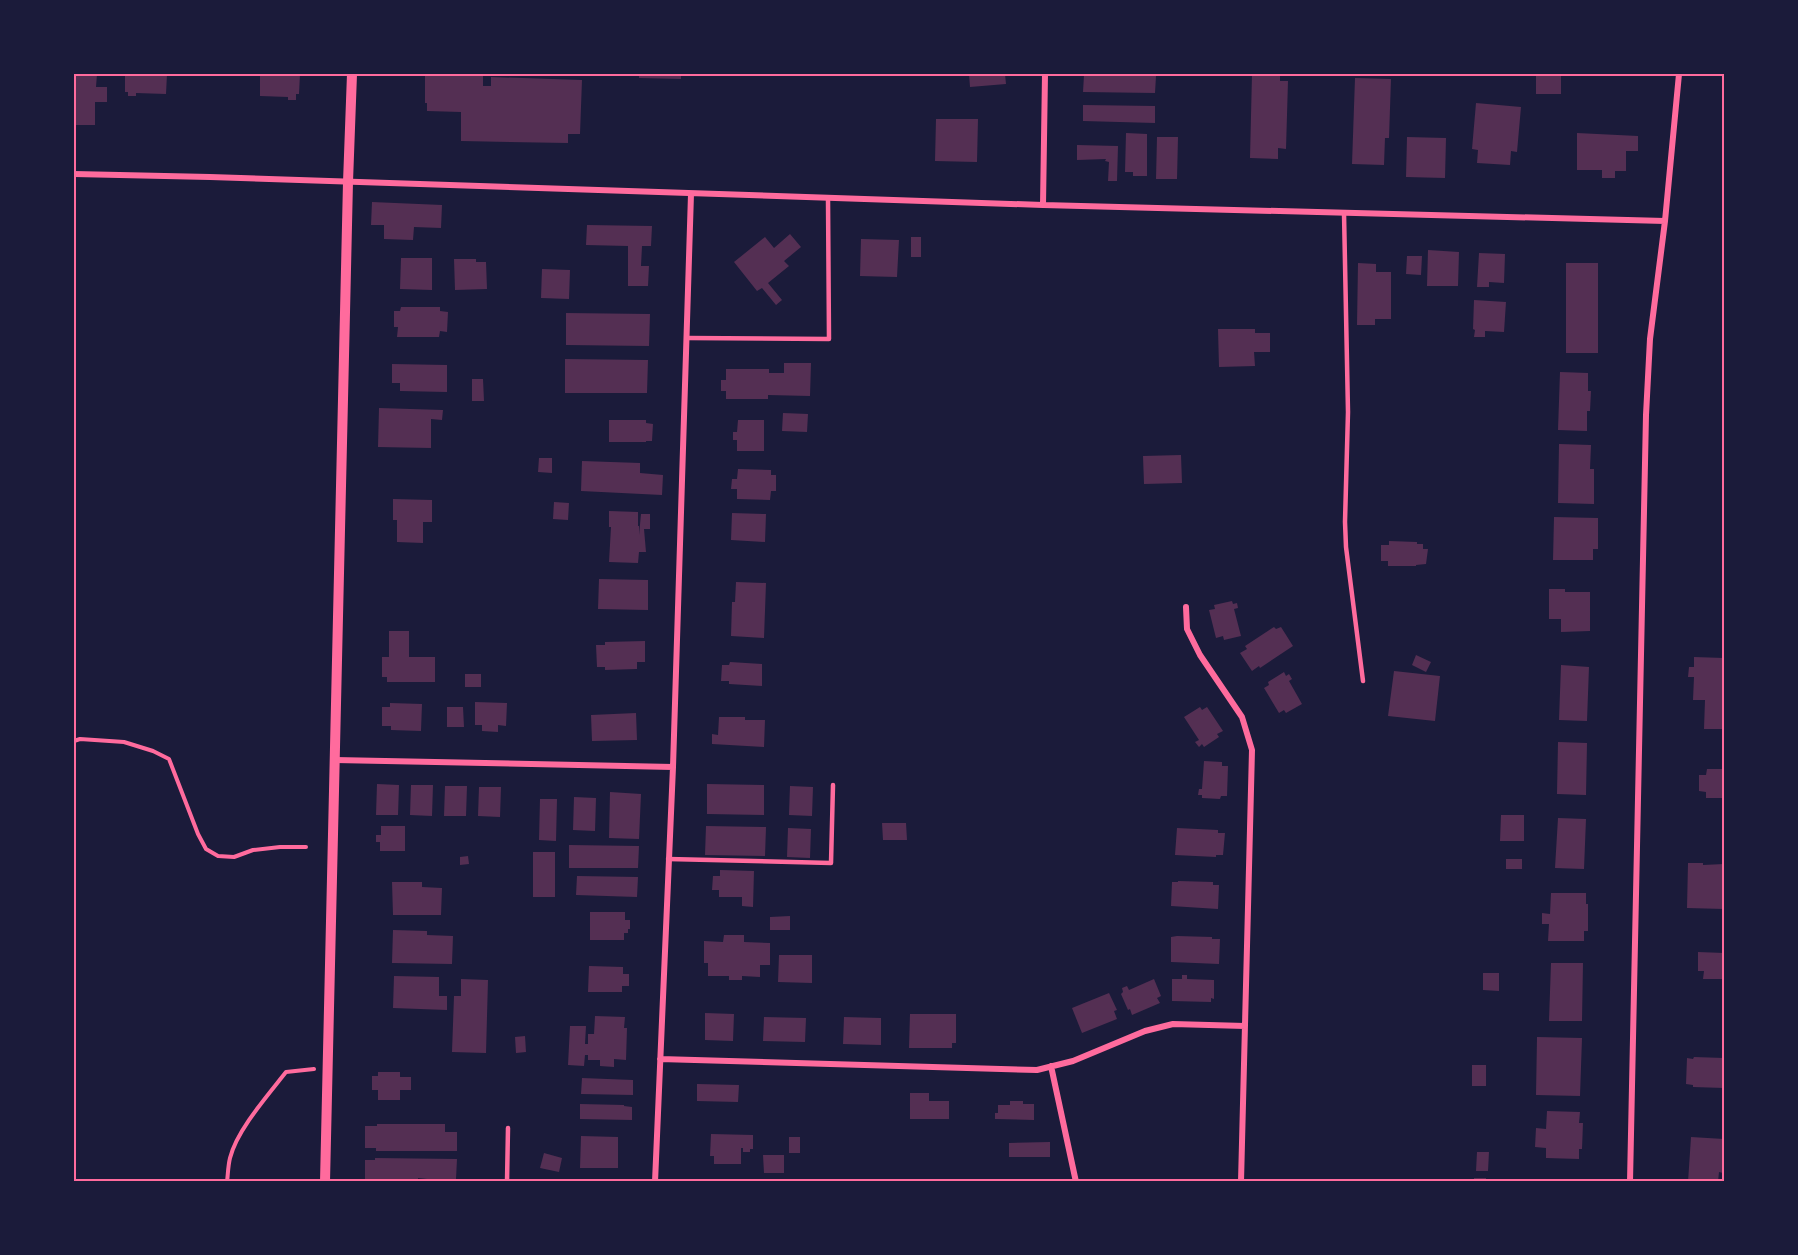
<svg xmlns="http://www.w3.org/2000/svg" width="1798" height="1255" font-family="Arial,sans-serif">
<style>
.building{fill:#542f53}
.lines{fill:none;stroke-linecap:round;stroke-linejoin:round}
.path{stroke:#ff6b9d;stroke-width:4}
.service{stroke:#ff6b9d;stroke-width:4.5}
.minor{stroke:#ff6b9d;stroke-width:6}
.tertiary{stroke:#ff6b9d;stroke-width:10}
.neatline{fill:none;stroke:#ff6b9d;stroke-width:2}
</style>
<rect width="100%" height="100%" fill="#1b1b3a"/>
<!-- building -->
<path class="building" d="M74,74H97L96,87H107V102H95V125H74Z
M125,74H167L166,94L136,93V96H128V92H125Z
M260,74H300L299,94H296V100H288V97L260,96Z
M425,74H483V86H491V77L582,80L580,134H568V143L461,141V112L427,111V103H425Z
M639,74H681V79L639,78Z
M969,74H1005L1006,84L970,87Z
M1252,74H1280V81H1288L1286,149L1278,148V159L1250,158Z
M1536,74H1561V94H1536Z
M1084,75L1156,76L1155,93L1083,92Z
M1355,78L1391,79L1389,138H1385L1384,165L1352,164Z
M1476,103L1521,107L1517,152L1511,151L1510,165L1477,163L1478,150L1472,149Z
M1083,105L1155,106V123L1083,121Z
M936,119H978L977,162L935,161Z
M1126,133L1147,134V176H1133V172H1125Z
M1577,133L1638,136V151H1626V171H1615V178H1602V170H1577Z
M1157,137H1178L1177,179H1156Z
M1407,137L1446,138L1445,178L1406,177Z
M1077,145L1118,146L1117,181H1108L1109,162L1105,161L1106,159L1077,160Z
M372,202L442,205L441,228L414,227L413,240L384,239V225H371Z
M587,225L652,226L651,246H642L641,266H649L648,286H628V246L586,245Z
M790,234L801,247L784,261L789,266L768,283L782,300L776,305L762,288L757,291L734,262L765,237L774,248Z
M911,237H921V257H911Z
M861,239L899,240L897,277L860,276Z
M1428,250L1459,252L1458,286H1427Z
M1479,253L1505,254L1504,283L1489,282V287H1477Z
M1407,256H1422L1421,275L1406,274Z
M401,258H432V290L400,289Z
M454,259H476V262H486L487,289L455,290Z
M1358,263L1376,264V272H1391V319H1375V325H1357Z
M1566,263H1598V353H1566Z
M542,269L570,270L569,299L541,298Z
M1474,300L1506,302L1504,332L1485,331V337H1474L1475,330L1473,329Z
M401,307H440V311L448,312L447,332L440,331L439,337H397L398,327H394V311H400Z
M566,313L650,314L649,346L566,345Z
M1218,329H1255V333H1270V352H1254L1255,366L1219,367Z
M565,359L648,360L647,393H565Z
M784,363H811L810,396L768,395V399H726V391H721V380H726V369H769V373H784Z
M392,364L447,365V392L400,391V383H392Z
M1560,372L1588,373V391H1591L1590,411H1587V431L1558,430Z
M472,379H483L484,401H472Z
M379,408L443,410L442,420L431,419V448L378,447Z
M783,413L808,414L807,432L782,431Z
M609,420H646V423L653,424L652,441H646V442H609Z
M738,420H764V451H737V440H733V432H737Z
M1559,444L1591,445L1590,469H1594V504L1558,503Z
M1181,455L1182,483L1144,484L1143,456Z
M539,458H552V473L538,472Z
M582,461L640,463V473L663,475L662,495L581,491Z
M738,469L771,470V475H776V491H771L770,500L737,499V489H731L732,479H737Z
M393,499L432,500V522H423V543L397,542V520H393Z
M554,502L569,503L568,520L553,519Z
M609,511L638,512V526H639V535L641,514H650V529H644L646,552H639L638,563L609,562L611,527H609Z
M732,513L766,514L765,542L731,540Z
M1554,517L1598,518V549H1593V560H1553Z
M1389,541L1417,542V544H1423V549H1428L1426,564L1416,565V566H1388V561H1381V545H1389Z
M599,579L648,580V610L598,609Z
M736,582L766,583L764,638L731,636L732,602H735Z
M1549,589H1565V592H1590V631L1561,632V619H1549Z
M1232,601L1233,604L1237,603L1238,608L1234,609L1241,636L1224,640L1223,636L1216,638L1209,610L1215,609L1214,605Z
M1274,627L1276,629L1281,627L1293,646L1260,668L1259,666L1252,671L1240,653L1247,649L1245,646Z
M389,631H409V657H435V682H387V677H382V657H389Z
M645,641V662H637V669L605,670V667H597L596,645H605V642Z
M1416,655L1431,662L1426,672L1412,665Z
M1694,657L1724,658V729H1704L1705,700H1693L1694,677H1688L1689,667H1694Z
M730,662L762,664V686L729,684V681H721L722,665H729Z
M1561,665L1589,667L1587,721L1559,720Z
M1394,671L1440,676L1435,721L1388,716Z
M1284,672L1286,676L1289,674L1292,679L1289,681L1302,704L1286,713L1284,710L1279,713L1264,688L1269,685L1268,682Z
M465,674H481V687H465Z
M475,702L507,703L506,726L498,725V732L482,731V725H475Z
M390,703L422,704L421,731L391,730V726H382V707H390Z
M447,707H463L464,727H447Z
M1200,707L1202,710L1207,707L1223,731L1217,734L1219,737L1204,747L1202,744L1199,747L1195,742L1199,740L1184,717Z
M636,713L637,740L592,741L591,715Z
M719,717H745V720H765L764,747L712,744V734L718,735Z
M1558,742L1587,743L1586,795L1557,794Z
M1204,761L1222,762V766H1228L1227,796H1221L1220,799L1202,798V795H1198L1199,789H1202Z
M1707,769H1724V798H1706V792L1699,791V775H1706Z
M377,784L399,785L398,815H376Z
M707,784L764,785V815L707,814Z
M411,785H433L432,816L410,815Z
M445,786H467L466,816H444Z
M790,786L813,787L812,816L789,815Z
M479,787H501L500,817L478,816Z
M610,792L641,794L639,839L609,838Z
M574,797L596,798L595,831L573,830Z
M540,799H557L556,841L539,840Z
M1501,815H1524V841H1500Z
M1558,818L1586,819L1584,869L1555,868Z
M882,823H906L907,840H883Z
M381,826H405V851H380V842H376V835H381Z
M706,826L766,827L765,856L705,855Z
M788,828L811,829L810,858L787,857Z
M1177,828L1218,830V833H1225L1223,855H1216V857L1175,855Z
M569,845L639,846L638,868H569Z
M533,852H555V897H533Z
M468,856L469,864L460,865V857Z
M1506,859H1522V869H1506Z
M1688,863H1703V865L1724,864V909L1687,908Z
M720,870L754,871L753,907L742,906V897H719V890H712L713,876H720Z
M577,876L638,877L637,897L576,895Z
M1178,881L1213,882V885H1219L1218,909L1171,906L1172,882H1178Z
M392,882H422V887L442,888L441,915H393Z
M1551,893H1586V904H1588V931H1584V941H1548L1549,924H1542V913L1550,914Z
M590,912H625V920H630V929H628V933H624V940H590Z
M790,916V930H770V917Z
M393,930L427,931V935L453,936L452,964L392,963Z
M724,935H744V942L770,943V965H760V977L742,976V980H729V976H708V963H704V941L723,942Z
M1177,936L1212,937V939H1220L1219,964L1171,962V937Z
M1698,952L1724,953V979H1703L1704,971H1698Z
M779,955H812V983L778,982Z
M1551,963H1583L1582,1021H1549Z
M589,966L623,967V974H629V986H622V992H588Z
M1483,973H1499V991L1483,990Z
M1182,975H1187V979L1214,980V999L1211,998V1002L1172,1001V979H1182Z
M394,976L439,977V996H447V1010L393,1008Z
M461,979L488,980L486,1053L452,1052L454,996H461Z
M1154,979L1161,996L1157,998L1160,1003L1132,1015L1130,1009L1128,1010L1121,994L1123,992L1122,988L1127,986L1129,990Z
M1109,993L1117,1010L1114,1011L1117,1019L1082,1033L1072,1008Z
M705,1013L734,1014L733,1041L705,1040Z
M910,1014H956V1043H952V1048H909Z
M595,1016L625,1017L624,1028H627L626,1060L614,1059V1067L600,1066V1060H588V1055H585L584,1066L568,1065L570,1026H586L585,1044H588V1034H594Z
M764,1017L806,1018L805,1042L763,1041Z
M844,1017L881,1018V1045L843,1044Z
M525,1036L526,1052L516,1053L515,1037Z
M1537,1037L1582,1038L1580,1096L1536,1095Z
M1694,1057L1724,1058V1088L1693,1087V1085L1686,1084L1687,1058L1693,1059Z
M1472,1065H1486V1086H1472Z
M378,1072H400V1077H411V1090H400V1100H378V1090H372V1076H378Z
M582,1078L633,1080V1095L581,1094Z
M697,1084L739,1085L738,1102L697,1101Z
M910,1093H929V1101H949V1119H910Z
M1010,1101H1023V1104H1034V1120L995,1119V1113H998V1105H1010Z
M580,1104L624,1105V1106L632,1107V1120L580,1119Z
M1547,1111L1580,1112L1579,1123H1583L1582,1149H1579V1159L1546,1158V1148L1535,1147L1536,1128L1546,1129Z
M377,1124H445V1132H457V1151H376V1148H365V1126H377Z
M711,1134L753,1135V1149H750V1152H743V1148H741V1164H714V1156H710Z
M581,1136L618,1137V1168H580Z
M789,1137H800V1153H789Z
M1691,1137L1724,1139L1723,1173L1719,1172L1718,1182H1688Z
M1050,1142V1157H1009V1143Z
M1477,1152H1489L1488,1171H1476Z
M544,1153L562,1158L559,1172L540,1168Z
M763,1155H784V1173H764Z
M375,1158L457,1159L456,1179H444V1182H427V1179L418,1178V1182L365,1181V1160H375Z
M1474,1178H1486V1182H1474Z
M1033,1179H1056V1182H1033Z"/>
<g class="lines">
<!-- path -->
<path class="path" d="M74,741L80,739L124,742L153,751L169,759L198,834L206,849L218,856L234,857L253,850L280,847H306
M227,1182C228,1174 228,1166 230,1158C237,1130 268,1095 286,1072L314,1069"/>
<!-- service -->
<path class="service" d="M1344,213L1348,412L1345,522L1346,547L1363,681
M687,338L829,339L828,199
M668,859L831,863L833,785
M507,1182L508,1128"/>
<!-- minor -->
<path class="minor" d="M74,174L210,177L1043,205L1665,221
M1043,205L1045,74
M1186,607L1187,629L1200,655L1242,717L1252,750L1241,1182
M335,760L673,767
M660,1059L1037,1070L1073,1061L1145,1031L1173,1024L1245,1026
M1051,1066L1076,1182
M655,1182L673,767L691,194
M1630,1182L1646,415L1650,339L1665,221L1679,74"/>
<!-- tertiary -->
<path class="tertiary" d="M325,1182L348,182L352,74"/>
</g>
<!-- border -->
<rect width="1798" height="1255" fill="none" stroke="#1b1b3a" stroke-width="150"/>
<rect x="75" y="75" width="1648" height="1105" class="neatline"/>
</svg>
